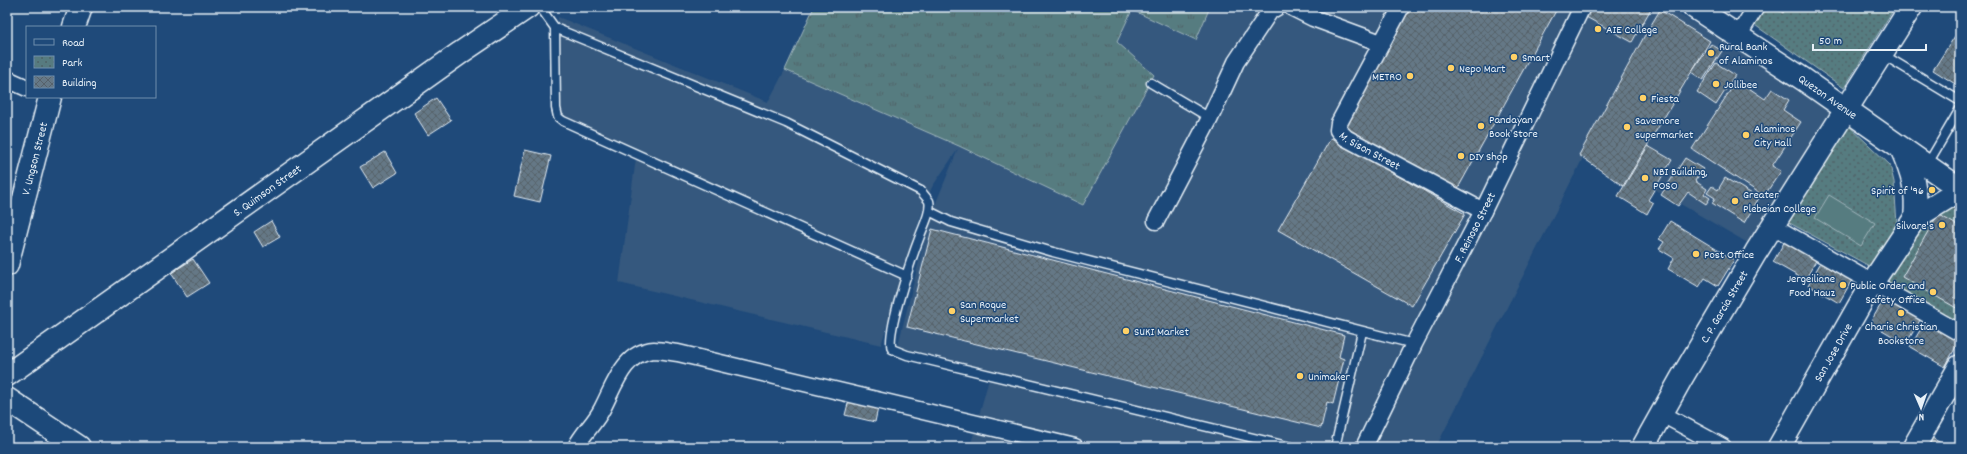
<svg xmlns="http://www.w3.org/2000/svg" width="1967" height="454" font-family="Dekko,sans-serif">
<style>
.built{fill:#34587e}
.grass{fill:url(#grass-tufts);stroke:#a0b6bc}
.park{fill:url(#park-dots);stroke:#a0b6bc}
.pitch{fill:#577b80;stroke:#a0b6bc}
.building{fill:url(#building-cross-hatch);stroke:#e8f1f8}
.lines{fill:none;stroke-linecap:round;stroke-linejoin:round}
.lane-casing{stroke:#e8f1f8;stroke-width:11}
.street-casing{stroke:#e8f1f8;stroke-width:19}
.secondary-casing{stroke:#e8f1f8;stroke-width:25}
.lane{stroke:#1f4a7a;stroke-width:8}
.street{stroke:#1f4a7a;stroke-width:16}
.secondary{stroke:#1f4a7a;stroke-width:22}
.poi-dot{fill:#ffd166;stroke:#1f4a7a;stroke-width:1.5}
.labels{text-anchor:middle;stroke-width:3;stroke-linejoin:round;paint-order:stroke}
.poi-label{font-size:12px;fill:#e8f1f8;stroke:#1f4a7a;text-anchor:start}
.street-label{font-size:12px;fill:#e8f1f8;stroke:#1f4a7a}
</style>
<defs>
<pattern id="grass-tufts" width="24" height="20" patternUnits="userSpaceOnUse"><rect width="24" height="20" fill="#577b80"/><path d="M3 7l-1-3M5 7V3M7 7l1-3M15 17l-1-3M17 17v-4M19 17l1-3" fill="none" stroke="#4f6468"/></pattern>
<pattern id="park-dots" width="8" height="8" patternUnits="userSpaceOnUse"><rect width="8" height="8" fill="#577b80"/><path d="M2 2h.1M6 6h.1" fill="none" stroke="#4f6468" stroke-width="1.8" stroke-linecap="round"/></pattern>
<pattern id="building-cross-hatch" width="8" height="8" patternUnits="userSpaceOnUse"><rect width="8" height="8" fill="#657886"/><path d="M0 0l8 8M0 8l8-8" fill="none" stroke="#57626b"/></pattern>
</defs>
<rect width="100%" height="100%" fill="#1f4a7a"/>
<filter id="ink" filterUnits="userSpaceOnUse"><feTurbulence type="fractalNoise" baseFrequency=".025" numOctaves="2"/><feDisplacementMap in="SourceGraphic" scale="8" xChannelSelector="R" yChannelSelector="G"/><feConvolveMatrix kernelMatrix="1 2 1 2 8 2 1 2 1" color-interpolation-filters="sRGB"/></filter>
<g filter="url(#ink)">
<!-- built -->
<path class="built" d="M1210,7H1582L1364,447H970L991,372L897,349L930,217L958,149L932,187L922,212L881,345L619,283L636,158L554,118L558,17L768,102L785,70L959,146L1082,205L1154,75L1117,42L1132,10L1195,40Z
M1592,7H1666L1717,36L1835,115L1753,246L1587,150L1436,447H1374L1487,211Z"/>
<!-- grass -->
<path class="grass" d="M814,7H1210L1196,40L1132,10L1117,42L1154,75L1083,205L959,146L785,70Z"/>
<!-- park -->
<path class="park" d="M1748,7H1895L1844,88L1742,16Z
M1847,124L1890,165L1894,182L1897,224L1873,268L1784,220Z
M1944,203L1960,212V325L1882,279L1913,236Z"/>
<!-- pitch -->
<path class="pitch" d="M1829,195L1875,223L1861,246L1815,218Z"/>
<!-- building -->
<path class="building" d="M1411,7H1558L1457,190L1344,128Z
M1591,7H1652L1632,42L1586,17Z
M1774,7H1787L1783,13Z
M1660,10L1710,41L1623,186L1579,155L1645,35Z
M1955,36L1960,40V87L1933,70Z
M1711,44L1722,51L1703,80L1691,72Z
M1716,63L1735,75L1716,105L1697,92Z
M1737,80L1765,99L1772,89L1789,100L1783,110L1801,122L1772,166L1781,171L1764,196L1692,149Z
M436,98L451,120L428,135L414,113Z
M1331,138L1465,214L1412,306L1278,230Z
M1648,146L1672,160L1648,200L1653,203L1647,214L1618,196Z
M525,150L551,156L540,202L514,196Z
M385,152L397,173L373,188L360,167Z
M1685,158L1703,169L1695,181L1707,189L1704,194L1710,198L1706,204L1688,192L1678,206L1661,195Z
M1725,178L1759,198L1744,223L1712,203L1715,198L1707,193L1712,186L1718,190Z
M1938,214L1960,227V310L1902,277Z
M271,221L280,237L263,247L254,232Z
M1670,221L1734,260L1718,286L1705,278L1699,287L1668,269L1674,258L1659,249L1664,242L1659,239Z
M932,229L1344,335L1339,357L1344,359L1333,404L1327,402L1321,428L907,327Z
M1786,239L1818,257L1805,280L1773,262Z
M193,259L209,283L187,297L171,273Z
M1821,262L1852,280L1839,303L1808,285Z
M1884,299L1920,320L1906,344L1870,323Z
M1925,322L1959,341L1945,367L1910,347Z
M850,396L879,403L875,422L845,415Z
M1932,438L1948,447H1927Z"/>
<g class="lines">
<defs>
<path id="lane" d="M540,7L555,28L786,123L921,191C923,194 927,198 929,201C932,211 923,227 920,236C913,254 885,335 892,349L907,355L1291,447
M555,28L556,108L558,117L563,121L907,276
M1882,54L1960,101
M1151,83L1210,118
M1927,165L1960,109
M929,211L951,222L1053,252L1414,344
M1335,447L1362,332"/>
<g id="street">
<path d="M1291,7L1313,18L1381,43"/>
<path id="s1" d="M1401,7L1339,123L1338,130L1346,138L1483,211"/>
<path d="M1738,36L1756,7"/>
<path d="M7,79L27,88"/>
<path d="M1156,221L1210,118L1236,62L1270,11L1277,7"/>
<path d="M1773,226L1960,333"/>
<path d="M1662,414L1723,447"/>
<path d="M576,447C583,433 595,423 602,409C614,387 623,352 654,350C662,350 670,352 678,353L1075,447"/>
<path id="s2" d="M1364,447L1414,344L1483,211L1582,7"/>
</g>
<g id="secondary">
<path id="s3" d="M1694,7L1803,79L1960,189"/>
<path d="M74,27L81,7"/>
<path d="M1902,150C1912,173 1918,192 1915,218"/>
<path id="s4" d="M7,265L50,97"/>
<path id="s5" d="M7,375L460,53L528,7"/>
<path d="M7,399L79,447"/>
<path id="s6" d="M1643,447L1681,379L1756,252L1911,7"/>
<path id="s7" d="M1779,447L1872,283L1915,218L1960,190"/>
<path d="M1914,447L1960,366"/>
</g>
</defs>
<!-- lane casing -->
<use href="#lane" class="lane-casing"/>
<!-- street casing -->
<use href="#street" class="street-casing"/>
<!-- secondary casing -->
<use href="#secondary" class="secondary-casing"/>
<!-- lane -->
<use href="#lane" class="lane"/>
<!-- street -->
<use href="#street" class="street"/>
<!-- secondary -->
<use href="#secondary" class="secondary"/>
</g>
</g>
<!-- markers -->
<g class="poi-dot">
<circle cx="1598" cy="29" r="4"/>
<circle cx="1711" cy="53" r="4"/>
<circle cx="1514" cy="57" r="4"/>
<circle cx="1451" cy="68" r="4"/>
<circle cx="1410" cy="76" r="4"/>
<circle cx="1716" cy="84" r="4"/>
<circle cx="1643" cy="98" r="4"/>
<circle cx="1481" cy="126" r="4"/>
<circle cx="1627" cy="127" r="4"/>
<circle cx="1746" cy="135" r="4"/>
<circle cx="1461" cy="156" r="4"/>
<circle cx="1645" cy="178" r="4"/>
<circle cx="1932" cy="190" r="4"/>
<circle cx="1735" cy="201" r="4"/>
<circle cx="1942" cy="225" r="4"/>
<circle cx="1696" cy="254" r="4"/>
<circle cx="1843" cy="285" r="4"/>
<circle cx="1933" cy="292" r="4"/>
<circle cx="952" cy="311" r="4"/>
<circle cx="1901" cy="313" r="4"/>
<circle cx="1126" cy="331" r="4"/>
<circle cx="1300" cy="376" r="4"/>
</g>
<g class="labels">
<!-- poi labels -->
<g class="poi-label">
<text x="1606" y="33">AIE College</text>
<text x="1719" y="50">Rural Bank<tspan x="1719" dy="14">of Alaminos</tspan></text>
<text x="1522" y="61">Smart</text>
<text x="1459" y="72">Nepo Mart</text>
<text x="1402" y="80" text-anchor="end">METRO</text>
<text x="1724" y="88">Jollibee</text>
<text x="1651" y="102">Fiesta</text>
<text x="1489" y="123">Pandayan<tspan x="1489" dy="14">Book Store</tspan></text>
<text x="1635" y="124">Savemore<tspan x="1635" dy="14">supermarket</tspan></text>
<text x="1754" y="132">Alaminos<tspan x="1754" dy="14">City Hall</tspan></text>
<text x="1469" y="160">DIY Shop</text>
<text x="1653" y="175">NBI Building,<tspan x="1653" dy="14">POSO</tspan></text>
<text x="1924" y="194" text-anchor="end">Spirit of '96</text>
<text x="1743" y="198">Greater<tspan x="1743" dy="14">Plebeian College</tspan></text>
<text x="1934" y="229" text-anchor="end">Silvare's</text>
<text x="1704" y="258">Post Office</text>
<text x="1835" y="282" text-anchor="end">Jergeiliane<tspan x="1835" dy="14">Food Hauz</tspan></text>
<text x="1925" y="289" text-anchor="end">Public Order and<tspan x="1925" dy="14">Safety Office</tspan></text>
<text x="960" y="308">San Roque<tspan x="960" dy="14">Supermarket</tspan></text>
<text x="1901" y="330" text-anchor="middle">Charis Christian<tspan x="1901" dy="14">Bookstore</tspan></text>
<text x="1134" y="335">SUKI Market</text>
<text x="1308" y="380">Unimaker</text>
</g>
<!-- street labels -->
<g class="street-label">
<text dy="4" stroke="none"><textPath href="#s3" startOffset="161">Quezon Avenue</textPath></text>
<text dy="4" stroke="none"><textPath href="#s1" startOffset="177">M. Sison Street</textPath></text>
<text dy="4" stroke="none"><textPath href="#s4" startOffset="110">V. Ungson Street</textPath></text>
<text dy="4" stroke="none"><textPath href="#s5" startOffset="319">S. Quimson Street</textPath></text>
<text dy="4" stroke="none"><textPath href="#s2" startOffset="246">F. Reinoso Street</textPath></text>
<text dy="4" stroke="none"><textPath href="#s6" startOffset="162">C. P. Garcia Street</textPath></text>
<text dy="4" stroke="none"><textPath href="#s7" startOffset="109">San Jose Drive</textPath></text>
</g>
</g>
<!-- margin -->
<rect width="1967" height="454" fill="none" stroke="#1f4a7a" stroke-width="24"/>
<rect x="12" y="12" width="1943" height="430" fill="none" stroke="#e8f1f8" stroke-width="1.5" filter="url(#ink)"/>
<!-- legend -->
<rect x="26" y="26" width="130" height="72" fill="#1f4a7a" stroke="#6f8dac"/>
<rect x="34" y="39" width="20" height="6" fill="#1f4a7a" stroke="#6f8dac"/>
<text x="62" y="46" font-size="12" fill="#e8f1f8">Road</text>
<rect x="34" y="56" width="20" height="12" fill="url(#park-dots)" stroke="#6f8dac"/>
<text x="62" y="66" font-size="12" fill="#e8f1f8">Park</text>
<rect x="34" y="76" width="20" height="12" fill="url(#building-cross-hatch)" stroke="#6f8dac"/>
<text x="62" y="86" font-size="12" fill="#e8f1f8">Building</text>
<!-- north arrow -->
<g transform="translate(1921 408) rotate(178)" stroke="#1f4a7a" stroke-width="3" paint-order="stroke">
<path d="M0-3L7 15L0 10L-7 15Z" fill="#e8f1f8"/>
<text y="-6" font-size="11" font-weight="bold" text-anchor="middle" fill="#e8f1f8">N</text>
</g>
<!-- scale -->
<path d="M1813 44v6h113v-6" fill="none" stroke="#e8f1f8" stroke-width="2"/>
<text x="1819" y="44" font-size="12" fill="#e8f1f8" stroke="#1f4a7a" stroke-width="3" paint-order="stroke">50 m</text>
</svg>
